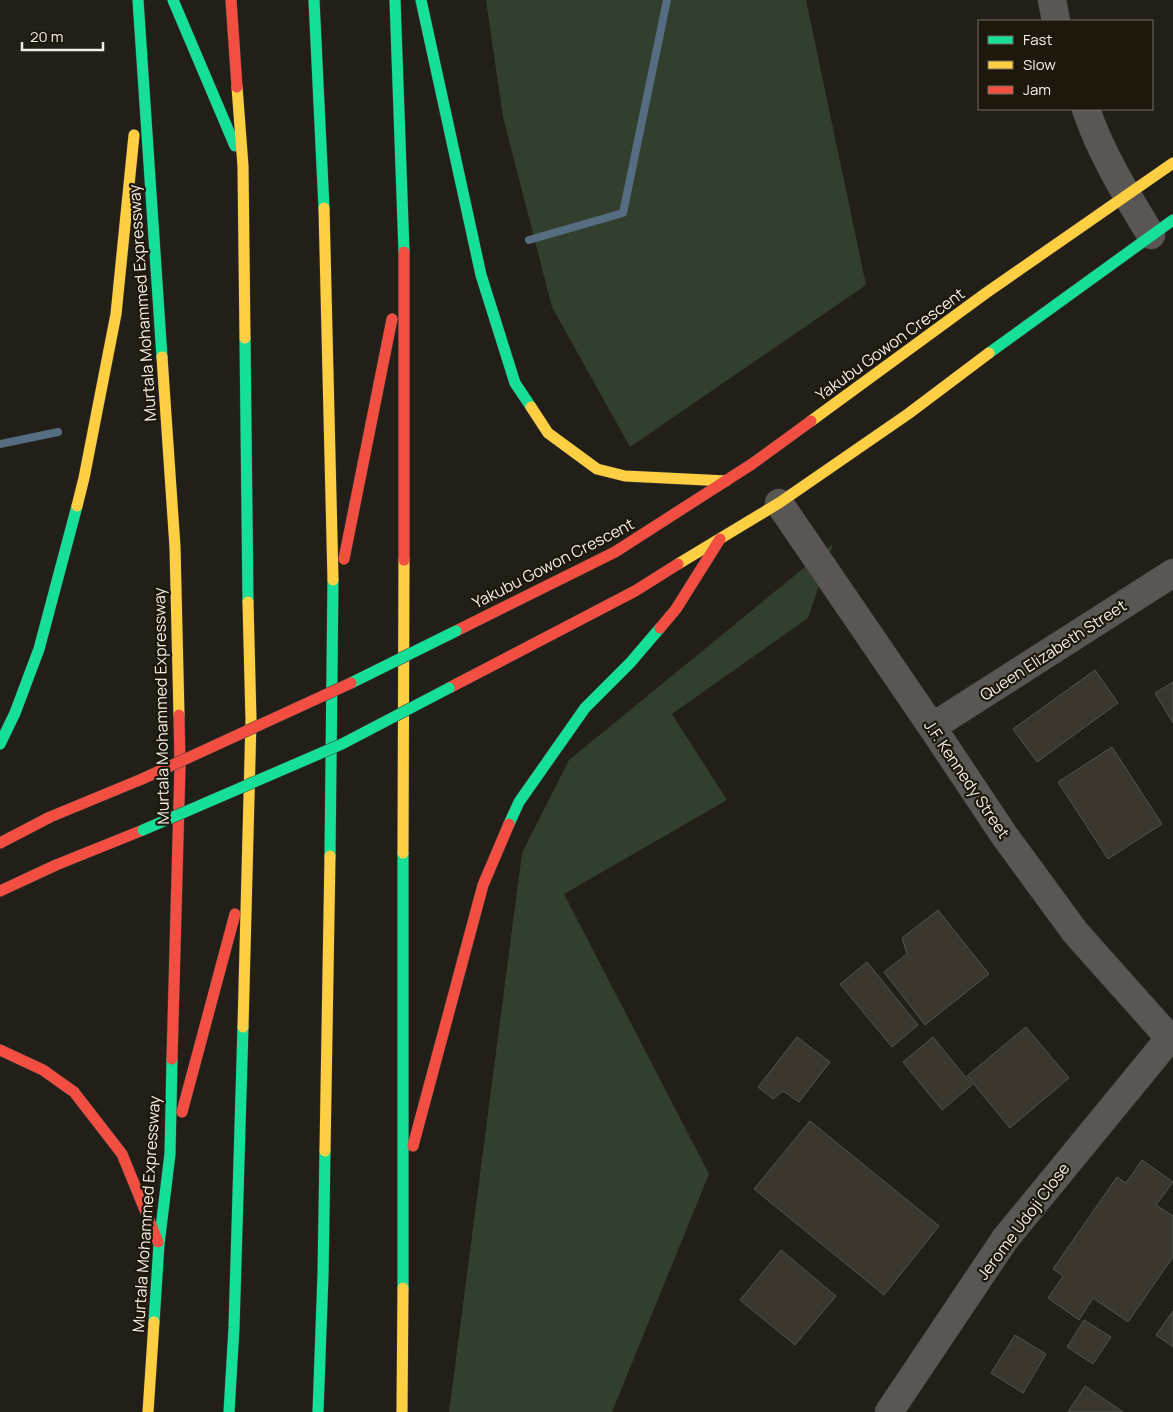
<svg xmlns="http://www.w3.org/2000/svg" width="1173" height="1412" font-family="Manrope,sans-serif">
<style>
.green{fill:#323f2e}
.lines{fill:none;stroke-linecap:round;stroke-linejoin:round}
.stream{stroke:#566c81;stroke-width:8}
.building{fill:#3b372f;stroke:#55524d}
.street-casing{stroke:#3d3a36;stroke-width:29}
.fast-casing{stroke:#3d3a36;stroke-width:12}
.slow-casing{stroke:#3d3a36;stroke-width:12}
.jam-casing{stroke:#3d3a36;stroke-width:12}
.street{stroke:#595753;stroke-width:28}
.fast{stroke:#16e098;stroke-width:11}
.slow{stroke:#ffcf43;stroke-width:11}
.jam{stroke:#f24e42;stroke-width:11}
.fast-bridge-casing{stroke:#3d3a36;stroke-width:12;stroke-linecap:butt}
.jam-bridge-casing{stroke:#3d3a36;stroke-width:12;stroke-linecap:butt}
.fast-bridge{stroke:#16e098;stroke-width:11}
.jam-bridge{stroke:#f24e42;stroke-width:11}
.labels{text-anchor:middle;stroke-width:4.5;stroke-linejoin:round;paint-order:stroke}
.street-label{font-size:16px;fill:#f2eee6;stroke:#1d170c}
</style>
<rect width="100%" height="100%" fill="#221f19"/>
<!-- green -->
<path class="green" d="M486,0H806L866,285L630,447L552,307L503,117Z
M833,544L808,618L672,714L727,800L564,894L709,1174L612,1412H449L522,853L569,760Z"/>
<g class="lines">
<!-- stream -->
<path class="stream" d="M529,240L623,213L667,0
M0,444L58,432"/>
</g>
<!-- building -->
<path class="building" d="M1095,670L1118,703L1037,762L1013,729Z
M1173,682V723L1155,693Z
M1112,747L1162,824L1108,859L1058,782Z
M938,910L989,974L925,1025L884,972L907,954L902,938Z
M867,962L918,1025L892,1047L840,984Z
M1026,1027L1069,1078L1010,1128L967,1076Z
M797,1037L830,1062L799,1102L783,1091L773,1099L758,1087Z
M933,1037L972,1085L942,1110L903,1062Z
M810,1121L939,1226L884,1295L754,1189Z
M1142,1160L1173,1182L1156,1205L1173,1216V1257L1128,1322L1093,1298L1079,1320L1048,1298L1063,1276L1053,1269L1117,1177L1126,1183Z
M781,1250L836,1296L795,1345L740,1300Z
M1173,1311V1347L1156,1335Z
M1084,1320L1111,1337L1093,1364L1067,1347Z
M1015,1335L1046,1354L1023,1393L991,1373Z
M1085,1386L1123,1412H1068Z"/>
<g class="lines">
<defs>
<path id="street" d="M1052,0L1056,21
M1086,109C1100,152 1127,196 1151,235
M779,503L932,727L1004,835L1075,932L1173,1042
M932,727L1173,573
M889,1412L1005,1239L1169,1039"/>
<path id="fast" d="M138,0L162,357
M173,0L235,146
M314,0L324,208
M395,0L404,252
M421,0L481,275L515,383L531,407
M245,338L248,602
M989,353L1173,220
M0,744L15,713L39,649L77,506
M509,824L519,802L585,708L630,663L660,628
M330,856L333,580
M403,1288V853
M154,1322L159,1244L170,1154L172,1059
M229,1412L234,1328L243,1027
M318,1412L323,1275L325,1151"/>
<path id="slow" d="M237,87L243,166L245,338
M324,208L333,580
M162,357L175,547L179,715
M531,407L548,433L597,469L625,476L726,481
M811,421L986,293L1173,163
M77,506L84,478L116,314L134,135
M678,564L779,503L908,414L989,353
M403,853L404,560
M243,1027L251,720L248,602
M325,1151L330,856
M148,1412L154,1322
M402,1412L403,1288"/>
<path id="jam" d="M231,0L237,87
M344,559L392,319
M404,560V252
M660,628L676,609L720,539
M456,631L615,552L752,464L811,421
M449,688L635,591L678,564
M0,843L50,817L142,779
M0,891L56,865L143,830
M0,1050L43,1070L74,1092L122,1154L158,1242
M172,1059L180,766L179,715
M182,1112L235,914
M413,1146L483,885L509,824"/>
</defs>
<!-- street casing -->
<use href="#street" class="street-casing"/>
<!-- fast casing -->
<use href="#fast" class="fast-casing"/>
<!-- slow casing -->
<use href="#slow" class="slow-casing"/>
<!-- jam casing -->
<use href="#jam" class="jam-casing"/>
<!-- street -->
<use href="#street" class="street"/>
<!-- fast -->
<use href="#fast" class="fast"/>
<!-- slow -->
<use href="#slow" class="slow"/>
<!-- jam -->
<use href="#jam" class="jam"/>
<defs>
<path id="fast-bridge" d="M351,683L456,631
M143,830L342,744L449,688"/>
<path id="jam-bridge" d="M142,779L351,683"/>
</defs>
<!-- fast-bridge casing -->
<use href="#fast-bridge" class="fast-bridge-casing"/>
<!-- jam-bridge casing -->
<use href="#jam-bridge" class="jam-bridge-casing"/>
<!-- fast-bridge -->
<use href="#fast-bridge" class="fast-bridge"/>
<!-- jam-bridge -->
<use href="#jam-bridge" class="jam-bridge"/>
</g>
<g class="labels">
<!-- street labels -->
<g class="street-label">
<text transform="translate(142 303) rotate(-94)" y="6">Murtala Mohammed Expressway</text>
<text transform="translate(890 344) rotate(-36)" y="6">Yakubu Gowon Crescent</text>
<text transform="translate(553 563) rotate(-27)" y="6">Yakubu Gowon Crescent</text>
<text transform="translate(1053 650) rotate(-33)" y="6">Queen Elizabeth Street</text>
<text transform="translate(161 706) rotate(-91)" y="6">Murtala Mohammed Expressway</text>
<text transform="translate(967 779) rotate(56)" y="6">J.F. Kennedy Street</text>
<text transform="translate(146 1214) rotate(-86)" y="6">Murtala Mohammed Expressway</text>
<text transform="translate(1023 1221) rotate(-53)" y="6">Jerome Udoji Close</text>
</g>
</g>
<!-- legend -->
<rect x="978" y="20" width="175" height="90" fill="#1d170c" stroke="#726d63"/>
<rect x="988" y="36" width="25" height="8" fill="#16e098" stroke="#726d63"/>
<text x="1023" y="45" font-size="15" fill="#f2eee6">Fast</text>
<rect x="988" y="61" width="25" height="8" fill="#ffcf43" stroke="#726d63"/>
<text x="1023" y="70" font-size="15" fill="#f2eee6">Slow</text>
<rect x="988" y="86" width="25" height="8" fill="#f24e42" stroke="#726d63"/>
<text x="1023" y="95" font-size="15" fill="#f2eee6">Jam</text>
<!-- scale -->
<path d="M22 42v8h81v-8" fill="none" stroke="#f2eee6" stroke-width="2.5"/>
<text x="30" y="42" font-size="15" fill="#f2eee6" stroke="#1d170c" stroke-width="4" paint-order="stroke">20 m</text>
</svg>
